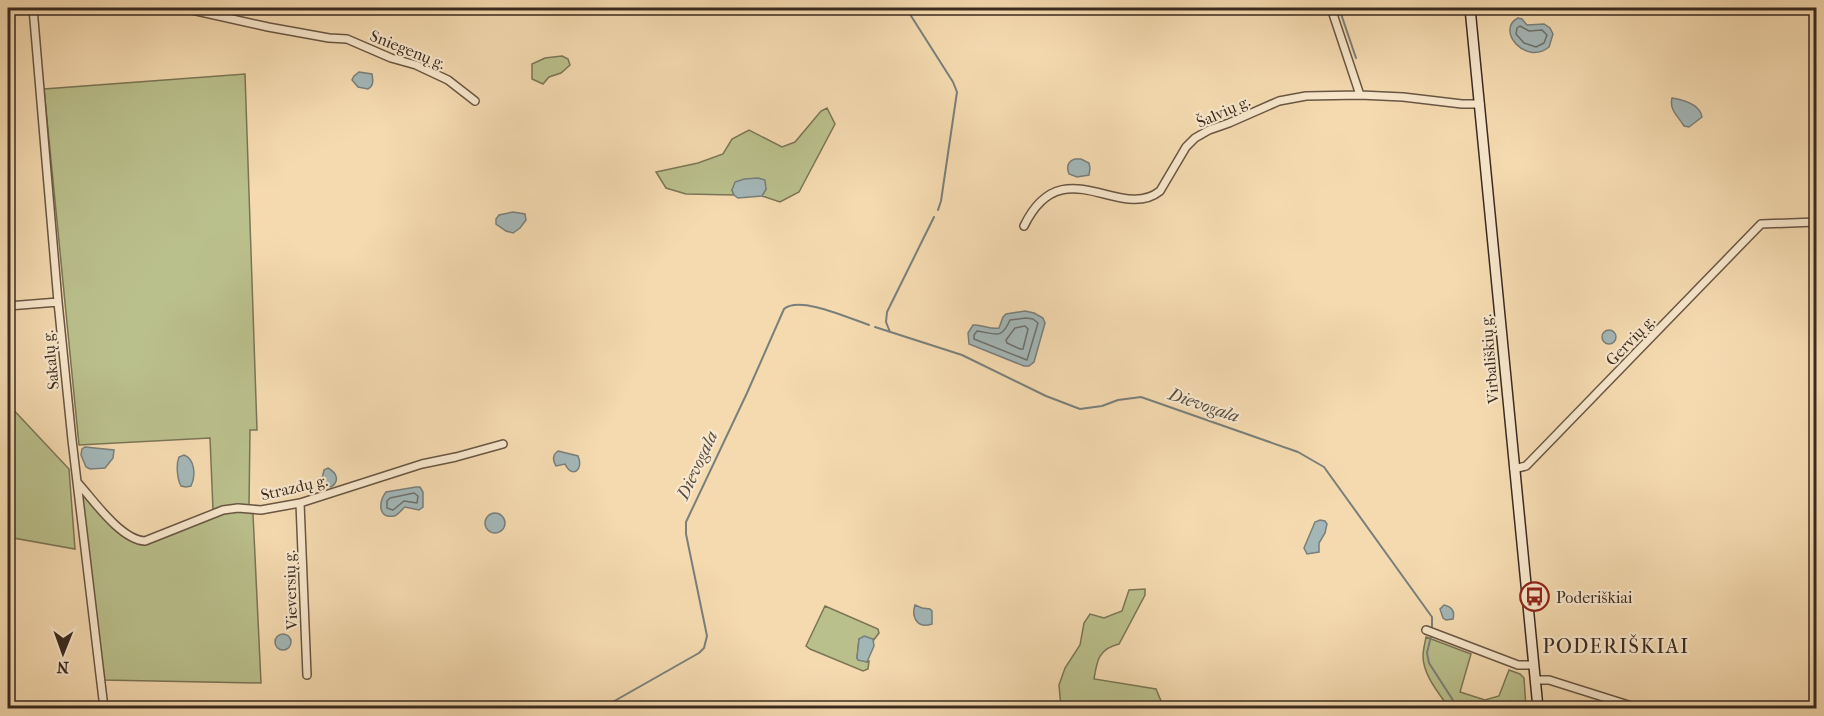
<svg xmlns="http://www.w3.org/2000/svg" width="1824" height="716" font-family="'IM FELL French Canon',serif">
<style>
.green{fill:#bac08c;stroke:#7a7556;stroke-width:1.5}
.water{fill:#a3b7b8;stroke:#797f7b;stroke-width:1.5}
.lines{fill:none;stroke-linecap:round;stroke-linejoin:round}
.shore{stroke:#6e706c;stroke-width:1.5}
.stream{stroke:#797f7b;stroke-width:2}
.minor-casing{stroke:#695643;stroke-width:10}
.secondary-casing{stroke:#3a2a1f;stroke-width:12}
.minor{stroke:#f8e7cc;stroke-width:7}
.secondary{stroke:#f8e7cc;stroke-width:9}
.labels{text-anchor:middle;stroke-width:4.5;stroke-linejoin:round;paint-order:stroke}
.street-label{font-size:16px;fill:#3a2a1f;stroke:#f8e7cc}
.poi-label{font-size:16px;fill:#3a2a1f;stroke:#f8e7cc;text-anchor:start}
.water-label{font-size:18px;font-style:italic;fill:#544d45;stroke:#f8e7cc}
.quarter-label{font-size:20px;letter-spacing:1.5px;fill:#3a2a1f;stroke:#f8e7cc}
</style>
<rect width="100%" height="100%" fill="#f5dab0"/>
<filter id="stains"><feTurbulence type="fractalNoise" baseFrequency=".00333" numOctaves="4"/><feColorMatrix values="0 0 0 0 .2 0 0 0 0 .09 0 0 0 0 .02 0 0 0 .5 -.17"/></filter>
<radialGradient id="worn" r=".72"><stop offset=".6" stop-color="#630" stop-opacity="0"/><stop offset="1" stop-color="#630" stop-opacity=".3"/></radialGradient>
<!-- green -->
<path class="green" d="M562,56L568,59L570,65L561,73L549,77L543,84L532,79V64L545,58Z
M245,74L257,430H250L249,507L235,505L213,510L210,438L79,445L44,89Z
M827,108L835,124L799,192L780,202L762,196L766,189L732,190L734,195L686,194L666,188L656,172L698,163L723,154L732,139L749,130L782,147L795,142L821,111Z
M8,404L69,469L75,549L8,537Z
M81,490C92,502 113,529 126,537C160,559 210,500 253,514L261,683L103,680Z
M1145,589V595L1119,644C1098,649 1097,661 1094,679L1156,689L1164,708H1061L1059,685L1065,668L1080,645L1084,623L1090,614L1104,618L1122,611L1129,590Z
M825,606L878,629L879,633L873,641V639H859L857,658L867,662L869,661L868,669L863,671L810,649L806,646Z
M1426,637L1471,654L1460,692L1485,700L1499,696L1509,670L1520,674L1524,678L1526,708H1449C1439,693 1423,675 1423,656C1423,650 1425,643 1426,637Z"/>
<!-- water -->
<path class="water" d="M1518,18L1522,19L1527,25L1544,24L1550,28L1553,34L1549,47C1526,66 1495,30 1518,18Z
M359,72L372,74C373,81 374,85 368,89L358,87L352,80L354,76Z
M1672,98C1684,100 1700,104 1702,117L1689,127L1684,126C1678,116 1669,110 1672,98Z
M1075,159H1081L1089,163L1090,168L1089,175L1077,177L1069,174C1066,167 1068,161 1075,159Z
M758,178L765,180L766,189L762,196L738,198L734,195L732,190L735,182L744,179Z
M513,212L525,214L526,220L520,228L513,233L506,231L496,224V219L499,215Z
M1025,311L1034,313L1043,318L1045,323L1034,362L1029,366H1024L969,344L968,333L973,325C982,324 990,330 999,328L1003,317L1006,314Z
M1602 337a7 7 0 1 1 14 0a7 7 0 1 1-14 0Z
M85,447L114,450L113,458L105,468L90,469L86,467L81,455L82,449Z
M558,451L578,456C584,470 572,479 565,464L556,466C553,461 552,455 558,451Z
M184,455C195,459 196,476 191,486L186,487L181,486C177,479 176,464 179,457Z
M328,468C337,473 340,481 331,487L321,483L324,470Z
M416,487H420L423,492V507L419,510L405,507C401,510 398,515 394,516C377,519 379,501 386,492Z
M485 523a10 10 0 1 1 20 0a10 10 0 1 1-20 0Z
M1320,520L1325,521L1327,524L1325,533L1319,543V552L1307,554L1304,548L1315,522Z
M915,605L922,608L930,609L932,611V624C918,629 911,618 915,605Z
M1444,605C1452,607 1455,611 1453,619L1446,620L1443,618L1440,609Z
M275 642a8 8 0 1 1 16 0a8 8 0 1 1-16 0Z
M864,636L873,639L874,646L867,662L858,660L857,658L859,639Z"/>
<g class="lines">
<!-- shore -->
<path class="shore" d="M1520,26L1529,31L1542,30L1547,35L1544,43L1536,47L1524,43L1516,34L1517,28Z
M1026,318L1033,319L1038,323L1027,360L974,339V335L977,331C995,333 1001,341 1010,320Z
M1025,326L1028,329L1023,349H1020L1007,343L1006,340L1015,328Z
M414,493L418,496L417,503L404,501L393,510L387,508V501L390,498Z"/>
<!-- stream -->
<path class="stream" d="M906,8L953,82L957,92L941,201L938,210
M1339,8L1356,58
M875,327L962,355L1046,396L1080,409L1102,406L1118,400L1141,397L1298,452L1324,467L1432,617V628
M890,332L886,322L887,312L934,217
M1431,636L1427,653L1429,663L1458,708
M602,708L699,653L704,648L707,636L686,534V522L747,393L784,309C799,295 851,319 869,325"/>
<defs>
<path id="minor" d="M33,8L58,302L72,440L104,708
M183,8L268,27L329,38L347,39L391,58L416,65L448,80L475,101
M1331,8L1360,95
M1024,226C1062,147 1120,223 1160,191L1186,147L1195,138L1209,130L1229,123L1279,101L1306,96L1360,95L1403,97L1462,104H1480
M8,306L58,302
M1514,469L1526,466L1761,224L1816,222
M78,483C94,501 121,540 145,541L223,510L238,508L261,510L300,503L422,464L456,457L503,444
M300,503L307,675
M1426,630L1518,665H1533
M1535,680H1549L1638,708"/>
<path id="secondary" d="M1470,8L1538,708"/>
</defs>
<!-- minor casing -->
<use href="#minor" class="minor-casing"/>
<!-- secondary casing -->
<use href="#secondary" class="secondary-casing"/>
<!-- minor -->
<use href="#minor" class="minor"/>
<!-- secondary -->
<use href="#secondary" class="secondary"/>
</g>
<!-- icons -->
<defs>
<symbol id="bus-ring" viewBox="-11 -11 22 22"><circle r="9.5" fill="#f8e7cc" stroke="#8f2418" stroke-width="1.5"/><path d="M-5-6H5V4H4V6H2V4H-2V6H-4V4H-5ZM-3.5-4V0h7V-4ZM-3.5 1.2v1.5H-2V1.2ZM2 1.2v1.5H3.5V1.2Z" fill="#8f2418"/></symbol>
</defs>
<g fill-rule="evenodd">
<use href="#bus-ring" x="1518" y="580" width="33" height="33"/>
</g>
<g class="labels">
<!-- street labels -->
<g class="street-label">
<text transform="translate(408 49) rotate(22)" y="6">Sniegenų g.</text>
<text transform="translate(1223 111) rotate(-24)" y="6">Šalvių g.</text>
<text transform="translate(1630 340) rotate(-46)" y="6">Gervių g.</text>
<text transform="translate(1489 359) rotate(-95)" y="6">Virbališkių g.</text>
<text transform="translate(50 360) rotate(-96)" y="6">Sakalų g.</text>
<text transform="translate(294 487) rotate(-13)" y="6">Strazdų g.</text>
<text transform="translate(290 590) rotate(-92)" y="6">Vieversių g.</text>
</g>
<!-- poi labels -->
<g class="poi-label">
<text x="1556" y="603">Poderiškiai</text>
</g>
<!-- water labels -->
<g class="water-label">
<text transform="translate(1204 405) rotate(19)" y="6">Dievogala</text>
<text transform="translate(697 465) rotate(-65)" y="6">Dievogala</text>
</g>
<!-- quarter labels -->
<g class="quarter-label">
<text x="1616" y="653">PODERIŠKIAI</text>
</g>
</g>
<!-- margin -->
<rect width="1824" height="716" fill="none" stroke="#f5dab0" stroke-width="30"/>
<rect x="9" y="9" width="1806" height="698" fill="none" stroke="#3a2a1f" stroke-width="3"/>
<rect x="15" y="15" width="1794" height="686" fill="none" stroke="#3a2a1f" stroke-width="1.5"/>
<!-- north arrow -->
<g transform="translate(63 653) rotate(181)" stroke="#f8e7cc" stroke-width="4.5" paint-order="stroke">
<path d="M0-4.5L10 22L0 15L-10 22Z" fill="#3a2a1f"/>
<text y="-9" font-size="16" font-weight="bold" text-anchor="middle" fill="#3a2a1f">N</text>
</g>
<rect width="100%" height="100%" filter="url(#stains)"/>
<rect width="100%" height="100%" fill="url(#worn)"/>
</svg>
